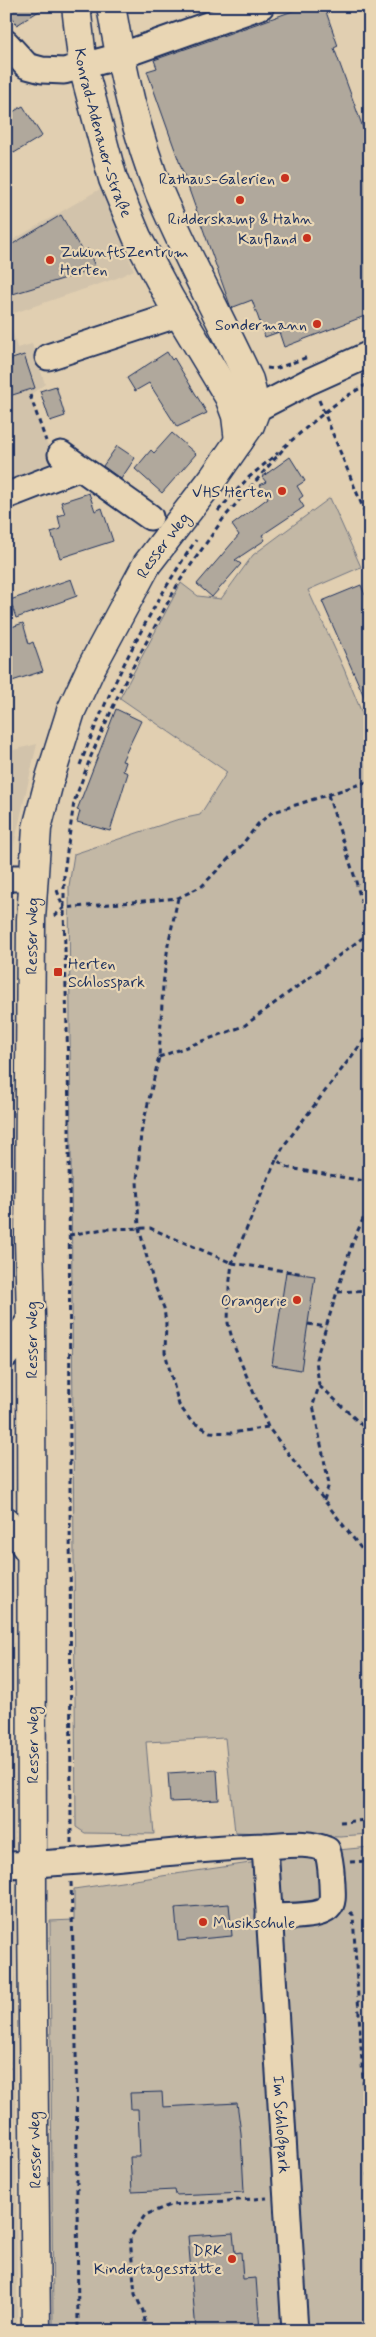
<svg xmlns="http://www.w3.org/2000/svg" width="376" height="2337" font-family="Mynerve,sans-serif">
<style>
.built{fill:#d2c3ab}
.green{fill:#c3b8a5;stroke:#6f7482}
.building{fill:#b0a89c;stroke:#1b2f5e}
.lines{fill:none;stroke-linecap:round;stroke-linejoin:round}
.minor-casing{stroke:#1b2f5e;stroke-width:29}
.major-casing{stroke:#1b2f5e;stroke-width:31}
.path{stroke:#1b2f5e;stroke-width:3;stroke-dasharray:5 4;stroke-linecap:butt}
.minor{stroke:#e9d6b4;stroke-width:25}
.major{stroke:#e9d6b4;stroke-width:28}
.poi-dot{fill:#c8321e;stroke:#e9d6b4;stroke-width:2}
.labels{text-anchor:middle;stroke-width:4.5;stroke-linejoin:round;paint-order:stroke}
.street-label{font-size:16px;fill:#1b2f5e;stroke:#e9d6b4}
.poi-label{font-size:16px;fill:#1b2f5e;stroke:#e9d6b4;text-anchor:end}
</style>
<rect width="100%" height="100%" fill="#e1cfb1"/>
<filter id="ink" filterUnits="userSpaceOnUse"><feTurbulence type="fractalNoise" baseFrequency=".02" numOctaves="2"/><feDisplacementMap in="SourceGraphic" scale="10" xChannelSelector="R" yChannelSelector="G"/><feConvolveMatrix kernelMatrix="1 2 1 2 8 2 1 2 1" color-interpolation-filters="sRGB"/></filter>
<g filter="url(#ink)">
<!-- built -->
<path class="built" d="M100,189L134,270L117,278L8,315L17,348L32,344L45,384L30,395L47,444L78,468L6,491V244Z
M37,744L13,849L6,897V752Z
M6,990L13,1376L17,2331H6Z"/>
<!-- green -->
<path class="green" d="M330,498L361,567L308,590L344,669L370,733V1834L340,1836L235,1832L225,1738L146,1742L154,1834L85,1833L76,1827L69,886L74,854L176,820L200,815L227,772L120,698L181,583L198,596L221,599L253,555Z
M370,1847V2331H53L50,1921L74,1920V1889L338,1850Z"/>
<!-- building -->
<path class="building" d="M6,6H47L17,25Z
M307,6H324L338,46L334,48L370,147V314L284,347L279,332L265,337L252,300L231,308L147,71L157,68L154,60Z
M23,106L42,136L14,153L11,150H6V116Z
M61,215L82,251L88,249L96,269L6,296V248Z
M167,352L172,360L174,358L207,413L177,427L149,383L135,391L127,378Z
M24,355L35,388L6,397V361Z
M56,386L65,416L50,421L40,391Z
M172,433L196,454L162,493L135,469L151,450L154,453Z
M117,446L135,458L121,479L103,466Z
M290,457L305,481L297,486L303,496L299,499L304,507L262,535L265,540L235,560L241,564L212,597L197,584L239,535L232,525L268,498L260,485L266,482L262,477Z
M89,493L95,511L102,508L113,541L60,558L51,532L61,529L58,516L65,514L61,502Z
M71,579L77,596L16,618L10,600Z
M361,585L365,595L370,593V710L322,601Z
M23,623L29,644L33,642L43,671L6,683V629Z
M116,709L141,721L122,761L126,762L123,771L128,773L110,831L77,822L80,811L77,810Z
M286,1272L315,1276L301,1370L272,1365Z
M217,1770L219,1800L170,1802L168,1773Z
M229,1904L232,1936L178,1941L175,1908Z
M162,2092L163,2107L237,2103L241,2133L244,2192L176,2195L175,2190L132,2192L130,2157H140L138,2109H131L130,2093Z
M233,2233L235,2253L241,2252L243,2279L256,2278L260,2331H196L188,2236Z"/>
<g class="lines">
<defs>
<g id="minor">
<path d="M6,43L27,66L42,70L64,71L120,56L261,6"/>
<path d="M48,357L179,314"/>
<path d="M256,409L310,381L370,354"/>
<path d="M61,454L150,517"/>
<path d="M6,496L78,468"/>
<path d="M6,878H33"/>
<path d="M6,1355L31,1318"/>
<path d="M6,1520L31,1556"/>
<path id="s1" d="M265,1846L295,2331"/>
<path d="M6,1865C93,1864 179,1848 266,1846C286,1845 309,1841 327,1850C331,1861 331,1872 332,1884C332,1891 334,1902 329,1907C321,1918 283,1916 269,1917"/>
</g>
<g id="major">
<path id="s2" d="M76,6L83,67L113,179L137,237L170,299L229,397L236,416L239,441"/>
<path id="s3" d="M36,2331L32,1913L31,1318L29,1239L31,919L37,828L50,778L71,711L91,668L147,564L214,477L250,425L256,409L249,380C220,318 187,257 160,194C136,135 122,69 111,6"/>
</g>
</defs>
<!-- minor casing -->
<use href="#minor" class="minor-casing"/>
<!-- major casing -->
<use href="#major" class="major-casing"/>
<!-- path -->
<path class="path" d="M267,368L275,369L308,357
M30,395L46,441
M319,400L370,525
M284,447C311,424 337,399 370,383
M218,511L248,478L278,453
M80,765C110,686 149,610 196,540
M328,795L355,878L370,933
M57,890L62,905
M178,898L168,945L163,985L159,1057L141,1133L137,1180L139,1228L154,1284L164,1308L166,1324L165,1352L179,1405L191,1421L210,1432L232,1433L268,1427
M54,916L64,908L178,898L202,886L241,846L258,824L271,813L370,781
M370,1032L285,1144L276,1160L289,1168L370,1182
M159,1057L244,1026L369,933
M276,1160L232,1263L229,1288L228,1323L234,1346L268,1427L370,1560
M69,1235L104,1229L150,1228L232,1263L305,1274
M338,1292L370,1290
M308,1324L326,1327
M319,1386L328,1393L370,1433
M324,1500L329,1484L313,1405L319,1386L316,1359L353,1241L370,1204
M340,1822L370,1820
M71,1843L69,1112L64,908V873L74,802L91,756L122,687L179,582L223,519L285,447
M350,1862L370,1861
M71,1882L76,2045L78,2331
M350,1912L353,1915L370,2195
M6,1971L8,1949
M6,2050L9,2069
M147,2331L143,2311L135,2294L130,2238L145,2215L170,2205L267,2198"/>
<!-- minor -->
<use href="#minor" class="minor"/>
<!-- major -->
<use href="#major" class="major"/>
</g>
</g>
<!-- markers -->
<g class="poi-dot">
<circle cx="285" cy="178" r="5"/>
<circle cx="240" cy="200" r="5"/>
<circle cx="307" cy="238" r="5"/>
<circle cx="50" cy="260" r="5"/>
<circle cx="317" cy="324" r="5"/>
<circle cx="282" cy="491" r="5"/>
<rect x="53" y="967" width="10" height="10" rx="2.5"/>
<circle cx="297" cy="1300" r="5"/>
<circle cx="203" cy="1922" r="5"/>
<circle cx="232" cy="2259" r="5"/>
</g>
<g class="labels">
<!-- street labels -->
<g class="street-label">
<text dy="6" stroke="none"><textPath href="#s2" startOffset="130">Konrad-Adenauer-Straße</textPath></text>
<text dy="6" stroke="none"><textPath href="#s3" startOffset="1815">Resser Weg</textPath></text>
<text dy="6" stroke="none"><textPath href="#s3" startOffset="1395">Resser Weg</textPath></text>
<text transform="translate(31 1340) rotate(-90)" y="6">Resser Weg</text>
<text transform="translate(32 1745) rotate(-90)" y="6">Resser Weg</text>
<text dy="6" stroke="none"><textPath href="#s1" startOffset="279">Im Schloßpark</textPath></text>
<text transform="translate(34 2150) rotate(-91)" y="6">Resser Weg</text>
</g>
<!-- poi labels -->
<g class="poi-label">
<text x="275" y="184">Rathaus-Galerien</text>
<text x="240" y="224" text-anchor="middle">Ridderskamp &amp; Hahn</text>
<text x="297" y="244">Kaufland</text>
<text x="60" y="257" text-anchor="start">ZukunftsZentrum<tspan x="60" dy="18">Herten</tspan></text>
<text x="307" y="330">Sondermann</text>
<text x="272" y="497">VHS Herten</text>
<text x="68" y="969" text-anchor="start">Herten<tspan x="68" dy="18">Schlosspark</tspan></text>
<text x="287" y="1306">Orangerie</text>
<text x="213" y="1928" text-anchor="start">Musikschule</text>
<text x="222" y="2256">DRK<tspan x="222" dy="18">Kindertagesstätte</tspan></text>
</g>
</g>
<!-- margin -->
<rect width="376" height="2337" fill="none" stroke="#e9d6b4" stroke-width="25"/>
<rect x="12" y="12" width="351" height="2312" fill="none" stroke="#1b2f5e" stroke-width="2" filter="url(#ink)"/>
</svg>
